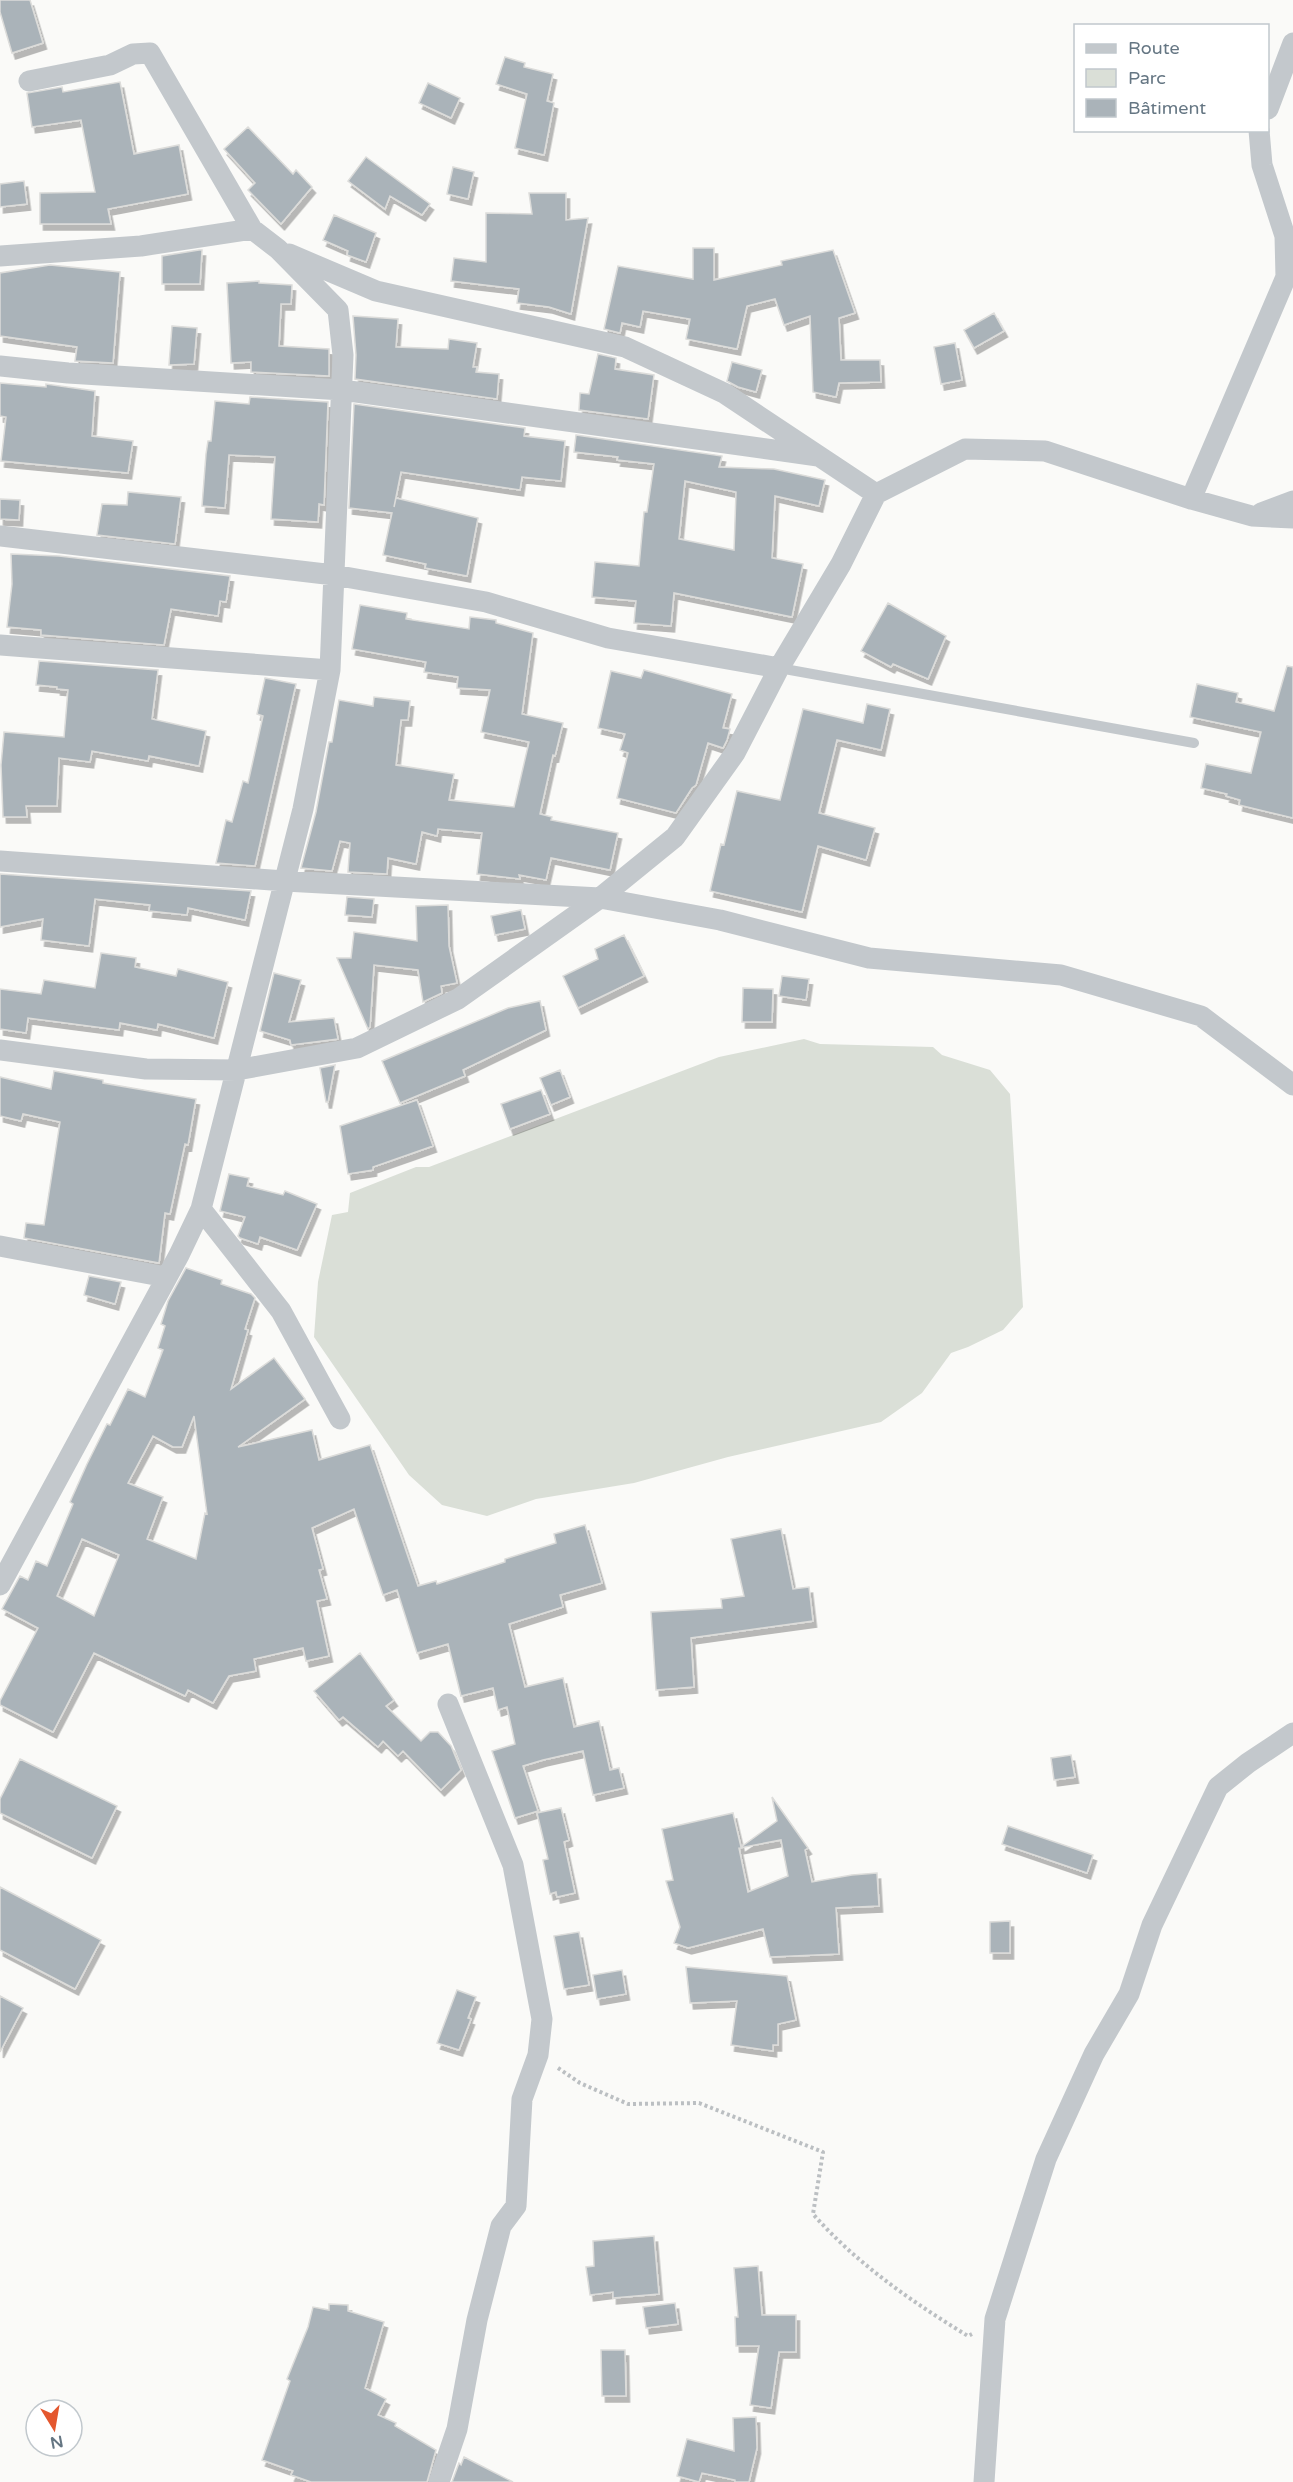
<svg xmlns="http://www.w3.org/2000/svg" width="1293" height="2482" font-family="'Varela Round',sans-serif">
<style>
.green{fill:#dadfd7}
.building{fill:#aab3b9;stroke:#dcdcda;stroke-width:1.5;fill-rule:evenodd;filter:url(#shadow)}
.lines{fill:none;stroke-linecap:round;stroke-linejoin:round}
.path{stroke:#bbbfc2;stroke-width:4;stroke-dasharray:3 3;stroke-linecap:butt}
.service{stroke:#c3c8cc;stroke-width:10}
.minor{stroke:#c3c8cc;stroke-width:21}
</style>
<defs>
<filter id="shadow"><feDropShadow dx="3.5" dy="6" stdDeviation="0" flood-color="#0004"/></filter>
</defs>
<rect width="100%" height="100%" fill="#fafaf8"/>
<!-- green -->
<path class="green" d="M804,1039L820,1044L933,1047L942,1055L990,1070L1010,1094L1023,1307L1003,1330L968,1347L951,1353L922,1393L881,1422L728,1457L634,1483L536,1499L487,1516L442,1505L409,1475L314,1337L318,1282L332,1215L348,1212L350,1193L416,1167H429L719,1057Z"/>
<!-- building -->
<path class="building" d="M0,0H30L43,43L12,53L0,12Z
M505,57L525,63L524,67L553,74L547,101L554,103L544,155L515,148L527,94L496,84Z
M120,82L134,154L179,145L188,194L108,209L111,224H40V193L95,192L81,120L32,127L27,93L62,87L63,92Z
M428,83L460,98L451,118L419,103Z
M248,127L293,174L296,170L312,187L281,224L248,190L255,183L224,149Z
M366,157L430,204L422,215L390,196L385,209L348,181Z
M453,167L474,172L468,199L447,194Z
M24,181L27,204L0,207V184Z
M529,193H566V220L588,218L571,314L549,307L517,303L519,289L451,281L454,258L486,262V213L532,214Z
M334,215L376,233L366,262L347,255L348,251L323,240Z
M693,248H714V280L782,265L781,261L833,250L855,313L839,318L841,360H880L881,382L839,383L836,397L813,392L810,316L784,325L775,299L747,306L737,349L686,339L690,319L643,311L640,327L622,323L620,333L604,329L618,266L693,279Z
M199,250H202L200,284H162V256Z
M50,265L120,272L113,363L75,361L77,347L0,336V273Z
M259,281V283L292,285L291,304H281L279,346L329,349V376L251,372V362L231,363L227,283Z
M994,313L1004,331L974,348L964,330Z
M353,316L398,319L396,347L448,349L449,339L477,343L473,367H477L476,372L499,374L497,399L355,379L356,355Z
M172,326L197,328L194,364L169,365Z
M955,343L962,380L941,384L934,347Z
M598,354L616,358L615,369L654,375L648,419L579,410L580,393L589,394Z
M732,362L762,370L756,392L738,387L727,381Z
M0,383L46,387V384L95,391L92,436L133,441L128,473L1,461L6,417L0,416Z
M250,397L328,402L324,505L319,504L318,522L271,519L275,457L229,455L225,508L202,506L206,454L208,441H211L215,401L249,404Z
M354,404L525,428L524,436L565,441L561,481L522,477L520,490L401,472L394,507L396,498L478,518L467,576L425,568L426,564L383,555L392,513L349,508Z
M576,435L722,456L719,467L774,469L825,480L819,506L775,496L772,558L803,564L792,617L674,593L671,626L634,623L636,601L592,597L595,562L639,566L644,512H647L654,464L617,460L618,457L574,452ZM685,481L736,492L734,550L679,539Z
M128,492L181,497L175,544L97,535L102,504L127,505Z
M0,499L20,500L19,520L0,519Z
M11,554L59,556L230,576L226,602L220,601L218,616L171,609L164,645L41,635V630L7,627L12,584Z
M888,603L946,636L928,679L893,664L891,667L861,651Z
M360,605L407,613L406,619L469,629L470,617L496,620V623L533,633L522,714L563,723L555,756L553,755L540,814L552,817L551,820L618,833L610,870L551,858L546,880L519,875L520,879L477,874L482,833L438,829L437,836L422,832L416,864L388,858L387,874L348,872L350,843L340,841L332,871L301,868L316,812L329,742H332L339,700L373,706L374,697L410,701L408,720H401L396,765L454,774L449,800L514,807L529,742L481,732L490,690L457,688L458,677L424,672L426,662L352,649Z
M39,661L158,670L152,719L206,731L199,766L149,756L148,761L92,751L90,762L59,758L57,806H26L27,817H3L1,765L4,732L64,737L68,690L57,689V687L36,685Z
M1287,666L1293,667V818L1239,805L1240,800L1226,796L1227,794L1201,788L1206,764L1251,773L1261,732L1190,717L1197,684L1238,693L1236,702L1274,711Z
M644,670L732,694L723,728L730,729L727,740L723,748L708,743L696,785L692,788L676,813L617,798L628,753L620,750L625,734L598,728L611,671L641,678Z
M265,678L296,684L255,866L216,863L226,820L232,822L243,781L248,783L263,716L257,714Z
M867,704L890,709L881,750L837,740L819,813L875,828L866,860L818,846L802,912L710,891L721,844L724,845L737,791L780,800L803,709L863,723Z
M0,874L251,891L245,920L188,908L187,915L149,911L150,905L95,899L89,946L41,940L43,919L0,927Z
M347,897L374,899L372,917L345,915Z
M448,905L449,946L457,983L441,986L442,993L423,1002L418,970L374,965L370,1027L368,1029L337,958H351L354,932L417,941L416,906Z
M521,910L525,929L495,935L491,916Z
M624,935L644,976L578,1008L563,976L598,959L595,949Z
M101,953L136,958L135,967L176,976L178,969L228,982L214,1038L158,1024L157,1030L120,1023L119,1030L28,1018L26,1033L0,1029V989L41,994L44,980L95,988Z
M274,973L301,980L289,1022L334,1018L338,1039L291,1045L290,1040L260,1031Z
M782,976L809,979L806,1000L779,996Z
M743,988L773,989L772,1022H742Z
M540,1001L546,1030L463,1070L465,1076L400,1103L382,1061L508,1008Z
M335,1065L328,1102H326L320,1068Z
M560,1070L570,1097L551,1105L540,1078Z
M54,1071L103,1080V1083L196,1099L188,1145L185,1144L170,1214L165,1213L159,1263L24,1238L26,1223L44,1225L60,1122L23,1114L21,1121L0,1116V1077L51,1089Z
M541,1090L550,1114L510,1129L501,1104Z
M417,1100L433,1146L373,1167V1170L348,1174L340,1126Z
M229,1174L249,1178L247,1186L283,1195L285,1191L317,1204L297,1250L260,1237L258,1244L240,1238L238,1236L245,1217L220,1211Z
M186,1268L222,1280L221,1284L251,1294L255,1298L245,1329L248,1330L231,1389L274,1358L305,1399L238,1447L312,1430L319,1460L370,1445L418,1586L436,1581L437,1584L505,1562V1559L556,1543L554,1534L585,1525L602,1583L560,1595L563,1607L509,1624L525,1687L563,1678L574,1727L599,1721L610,1770L619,1768L624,1788L593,1795L583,1751L543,1760L523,1766L538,1811L515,1818L492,1751L515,1744L507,1707L498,1710L493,1688L461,1696L448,1644L417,1653L397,1590L383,1595L354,1509L312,1528L323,1569L319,1570L327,1599L317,1601L329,1656L306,1661L303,1648L254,1659L256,1671L229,1676L213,1703L188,1690L185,1696L94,1653L53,1732L0,1705V1701L38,1628L2,1609L20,1576L28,1580L36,1561L47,1566L73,1504L70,1502L87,1464L107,1424L110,1425L128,1389L145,1397L163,1350L158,1348L165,1326L161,1324L168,1301ZM194,1416L207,1514L205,1513L196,1559L147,1539L163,1497L128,1483L153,1436L173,1447H182ZM82,1539L119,1555L94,1616L57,1596Z
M89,1276L121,1282L115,1304L84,1295Z
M781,1529L793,1589L809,1587L813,1621L691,1638L694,1687L656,1690L651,1612L722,1608L721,1599L744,1596L731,1539Z
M360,1653L394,1700L386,1706L421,1741L430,1732H438L451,1746L461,1770L441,1790L403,1751L398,1756L383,1741L378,1747L343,1717L339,1720L314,1691Z
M1071,1755L1075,1777L1054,1780L1051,1758Z
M20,1759L117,1806L92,1858L0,1813V1799Z
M772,1797L808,1848L805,1850L812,1882L852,1875L877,1873L879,1906L836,1908L839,1954L770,1957L763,1929L688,1948L674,1943L680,1927L666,1881L673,1880L662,1829L733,1813L741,1847L777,1821ZM781,1840L788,1876L748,1892L739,1848Z
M561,1808L569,1840L564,1842L575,1893L557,1897L556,1892L550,1894L543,1860L548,1859L537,1813Z
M1008,1826L1093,1855L1087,1873L1002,1844Z
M0,1887L101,1940L75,1989L0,1950Z
M1010,1921V1953H990V1922Z
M579,1932L589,1985L564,1989L554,1936Z
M686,1967L787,1976L796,2020L778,2024V2045H773V2051L731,2045L737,2001L690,2003Z
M622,1970L626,1994L597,1999L593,1975Z
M457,1990L476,1997L468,2018L471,2019L459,2050L437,2043Z
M0,1996L23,2008L0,2052Z
M654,2236L659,2294L613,2298V2292L590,2295L586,2267L594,2266L593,2241Z
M758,2266L762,2315H796V2352H779L771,2408L750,2405L759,2346H736L735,2317H738L734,2268Z
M675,2303L678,2324L646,2328L643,2307Z
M329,2304L348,2305V2311L384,2322L365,2388L386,2399L378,2415L396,2423L395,2426L436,2450L427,2482H311L291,2475L293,2471L262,2460L290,2381L287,2379L308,2327L313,2307L329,2310Z
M601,2350H625L626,2396H602Z
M756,2417L757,2448L749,2482H735V2480L702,2473L699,2482L677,2476L687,2439L734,2451L733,2418Z
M464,2457L513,2482H452L459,2463L461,2465Z"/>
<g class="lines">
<!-- path -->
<path class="path" d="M558,2068L580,2083L628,2104L699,2103L823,2152L813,2214C856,2263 912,2302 968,2336L972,2334"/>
<!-- service -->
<path class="service" d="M779,668L1194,743"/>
<!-- minor -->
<path class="minor" d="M1268,109L1293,43
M289,254L376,291L625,347L724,393L876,494
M0,256L141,246L252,229
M0,366L68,373L342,390L818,456
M1191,499L1286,277L1285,236L1262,165L1259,130
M1261,513L1293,501
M0,536L334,575L486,602L608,638L779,668
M0,645L330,670
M0,861L285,881L600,898L720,920L869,958L1061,975L1201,1016L1293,1085
M0,1050L146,1069L237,1070L357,1048L458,999L600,898L675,837L735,753L779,668L841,564L876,494L965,449L1045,451L1191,499L1252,516L1293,518
M201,1209L281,1311L340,1419
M0,1246L166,1277
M0,1585L179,1255L201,1209L303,809L330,670L343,355L338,310L278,249L252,229L150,53L133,54L110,65L29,81
M439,2482L457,2429L477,2320L501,2226L516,2206L522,2099L538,2055L542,2019L513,1865L448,1704
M984,2482L995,2319L1046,2159L1094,2054L1129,1994L1152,1925L1218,1787L1248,1763L1293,1733"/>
</g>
<!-- legend -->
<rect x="1074" y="24" width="195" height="108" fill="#ffffff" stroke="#c1c8cd" stroke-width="1.5"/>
<rect x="1086" y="44" width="30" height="9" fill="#c3c8cc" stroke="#c1c8cd" stroke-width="1.5"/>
<text x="1128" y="54" font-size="18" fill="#657683">Route</text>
<rect x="1086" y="69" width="30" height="18" fill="#dadfd7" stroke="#c1c8cd" stroke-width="1.5"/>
<text x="1128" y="84" font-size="18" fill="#657683">Parc</text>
<rect x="1086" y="99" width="30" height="18" fill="#aab3b9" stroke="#c1c8cd" stroke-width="1.5"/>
<text x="1128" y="114" font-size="18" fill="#657683">Bâtiment</text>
<!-- north arrow -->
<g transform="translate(54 2428) rotate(169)"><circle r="28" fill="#ffffff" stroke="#c1c8cd" stroke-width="1.5"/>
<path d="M0-4.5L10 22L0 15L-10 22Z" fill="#e4572e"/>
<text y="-9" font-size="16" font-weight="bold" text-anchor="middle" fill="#657683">N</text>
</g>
</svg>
